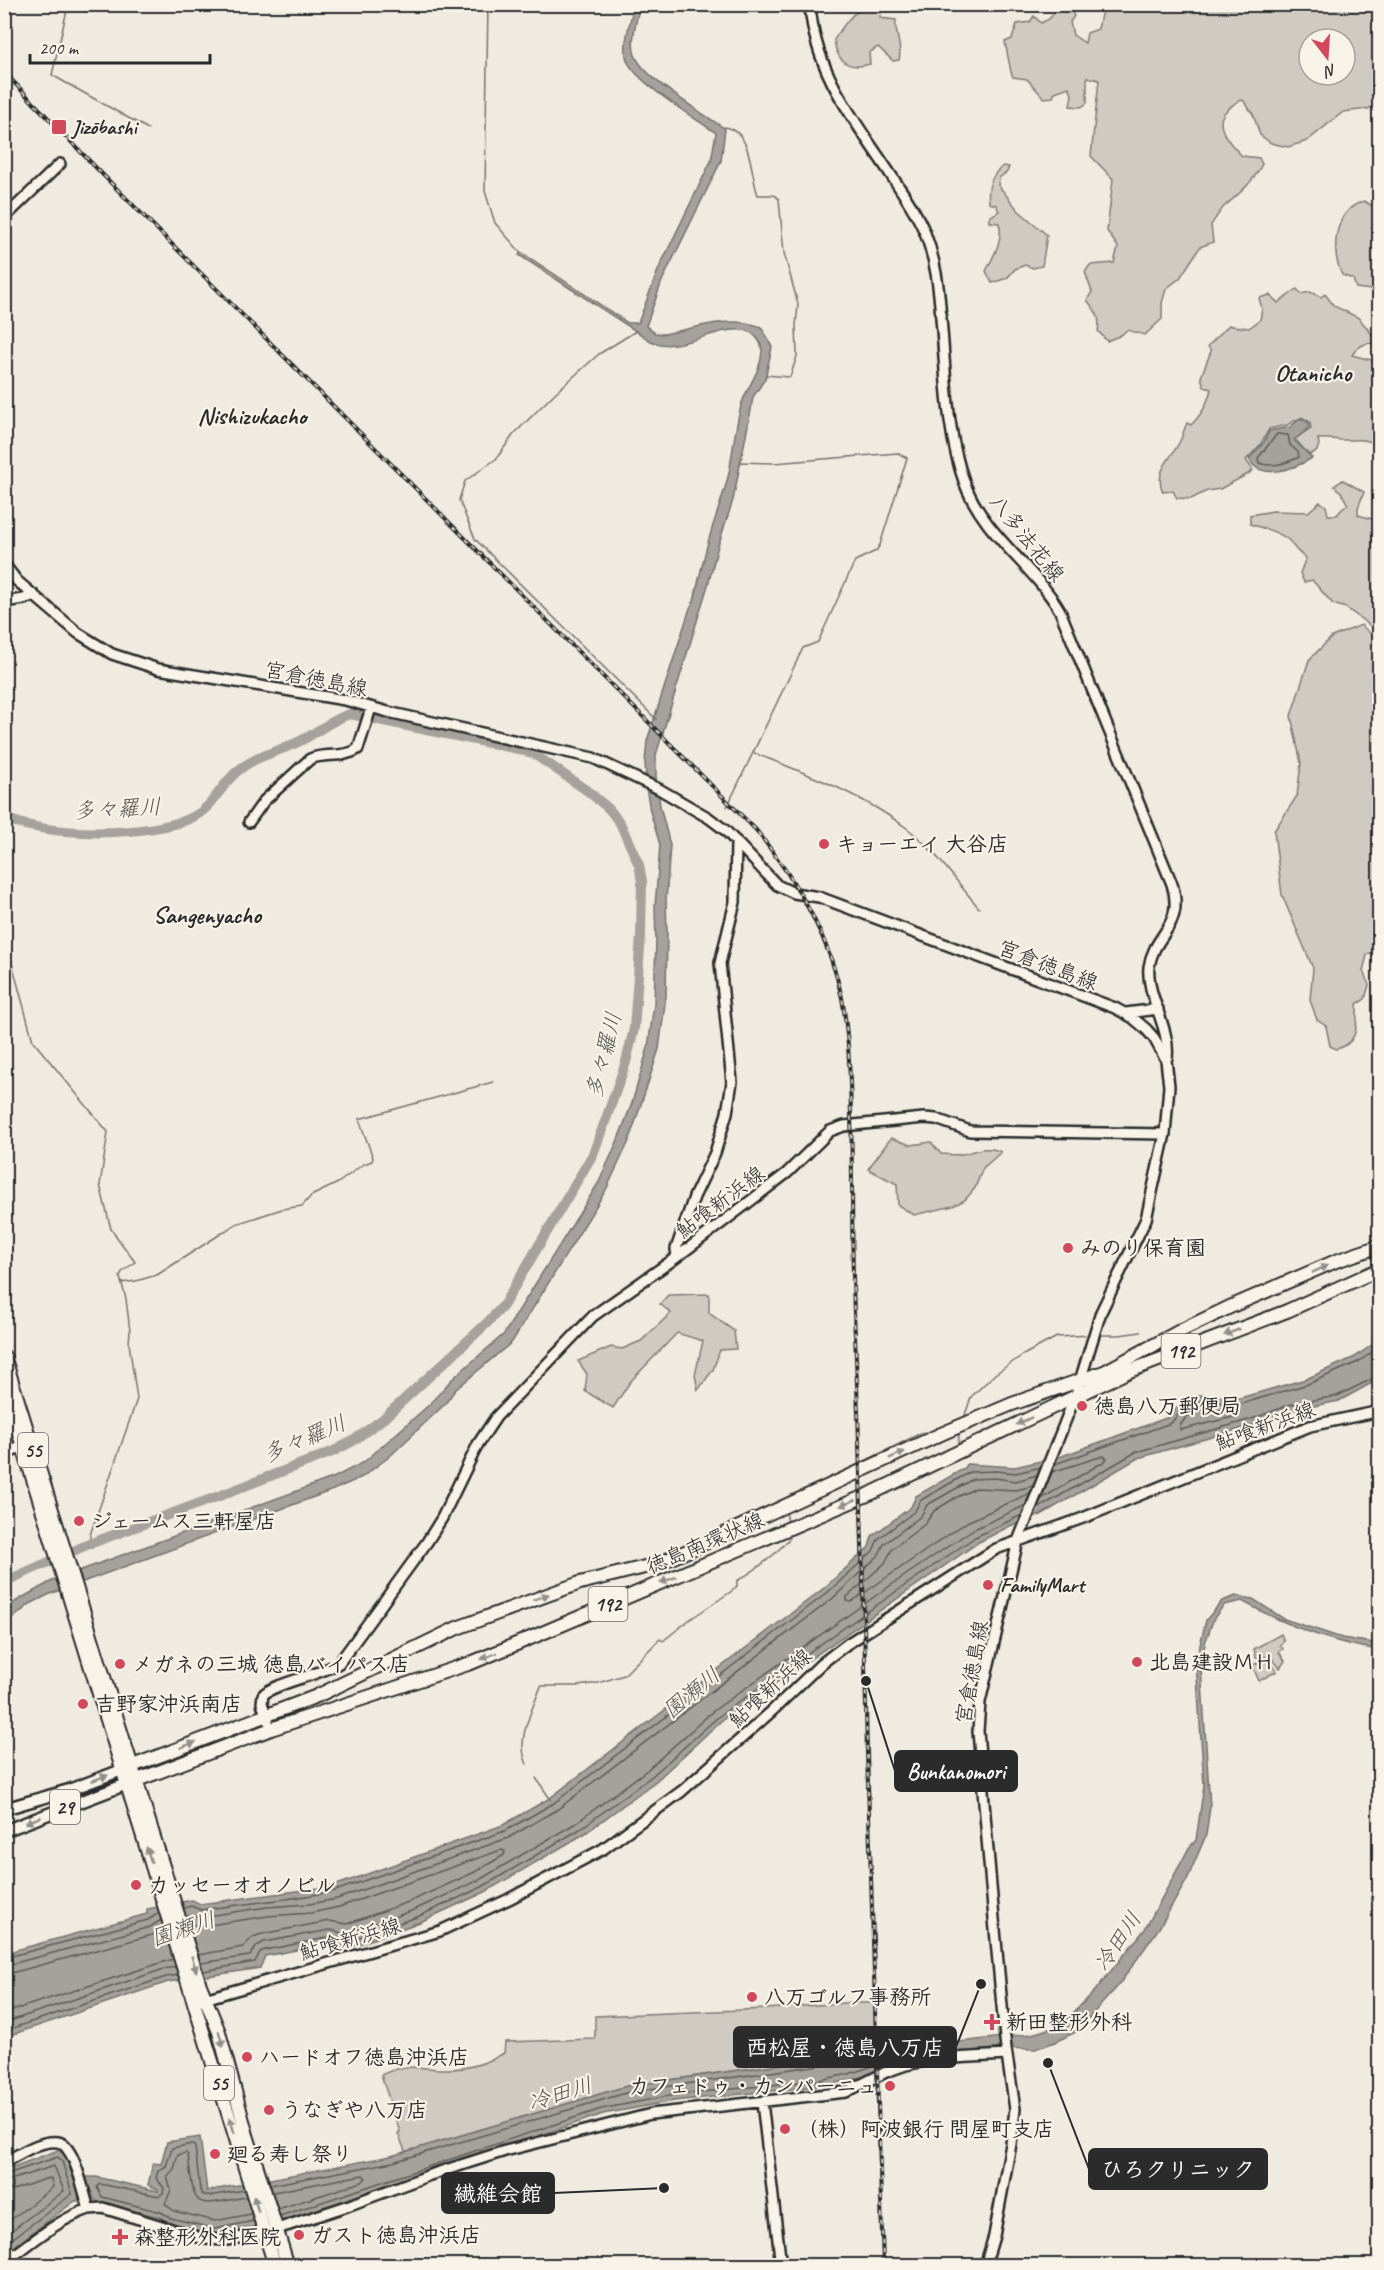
<svg xmlns="http://www.w3.org/2000/svg" width="1384" height="2270" font-family="Caveat,'Klee One',sans-serif">
<style>
.green{fill:#cfcbc2;stroke:#7d7b76;stroke-width:1.5;fill-rule:evenodd}
.water{fill:#a4a29a;stroke:#74726e;stroke-width:1.5}
.lines{fill:none;stroke-linecap:round;stroke-linejoin:round}
.shore{stroke:#5b5b57;stroke-width:1.5}
.stream{stroke:#74726e;stroke-width:1.5}
.river{stroke:#a4a29a;stroke-width:10}
.secondary-casing{stroke:#2b2b2b;stroke-width:14}
.primary-casing{stroke:#2b2b2b;stroke-width:15}
.highway-casing{stroke:#2b2b2b;stroke-width:16}
.secondary{stroke:#f7f3e8;stroke-width:9}
.primary{stroke:#f7f3e8;stroke-width:10}
.highway{stroke:#f7f3e8;stroke-width:12}
.rail-casing{stroke:#2b2b2b;stroke-width:4}
.rail{stroke:#f7f3e8;stroke-width:1.5;stroke-dasharray:4.5;stroke-linecap:butt}
.oneway{fill:#918f8a}
.poi-dot{fill:#d1495b;stroke:#f7f3e8;stroke-width:2}
.labels{text-anchor:middle;stroke-width:4.5;stroke-linejoin:round;paint-order:stroke}
.shield{fill:#f7f3e8;stroke:#686764;stroke-width:1.5}
.shield-label{font-size:20px;font-weight:bold;fill:#2b2b2b}
.poi-label{font-size:21px;font-weight:bold;fill:#2b2b2b;stroke:#f7f3e8;text-anchor:start}
.street-label{font-size:21px;fill:#2b2b2b;stroke:#f7f3e8}
.water-label{font-size:22px;font-style:italic;fill:#555552;stroke:#f7f3e8}
.quarter-label{font-size:24px;font-weight:bold;fill:#2b2b2b;stroke:#f7f3e8}
.leader{fill:none;stroke:#2b2b2b;stroke-width:2}
.callout-dot{fill:#2b2b2b;stroke:#f7f3e8;stroke-width:2}
.callout{fill:#2b2b2b;stroke:#2b2b2b;stroke-width:2}
.callout-label{font-size:22px;text-anchor:middle;font-weight:bold;fill:#fff}
</style>
<rect width="100%" height="100%" fill="#efebe0"/>
<filter id="ink" filterUnits="userSpaceOnUse"><feTurbulence type="fractalNoise" baseFrequency=".0167" numOctaves="2"/><feDisplacementMap in="SourceGraphic" scale="12" xChannelSelector="R" yChannelSelector="G"/><feConvolveMatrix kernelMatrix="1 2 1 2 8 2 1 2 1" color-interpolation-filters="sRGB"/></filter>
<g filter="url(#ink)">
<!-- green -->
<path class="green" d="M867,5H875L881,11L880,18L896,20C894,34 903,45 899,60L893,61L878,47L869,53L870,64C848,70 837,62 834,40C843,26 851,13 867,5Z
M1052,5H1069L1074,16L1070,22L1073,35L1085,43L1087,33L1098,29L1103,5H1379V103L1368,109L1343,112L1307,141L1288,147L1271,143L1260,135L1253,114L1243,100C1236,101 1233,105 1227,110C1211,124 1231,145 1242,156L1259,158L1262,164C1253,182 1241,192 1226,205C1220,210 1216,218 1211,225L1213,242L1200,247L1180,278L1166,289L1162,303V319L1145,335L1127,330L1121,335L1107,341L1098,331C1101,317 1096,311 1087,300L1092,292L1085,272L1090,265L1114,263L1118,247L1107,231L1113,179L1091,156L1099,80L1087,77V103L1081,107L1070,106L1072,94L1069,87L1055,92L1053,97L1044,98L1027,79L1013,77L1011,72L1005,42L1012,39L1017,24L1030,22L1034,16L1041,23L1049,19L1055,12ZM1309,39H1345V75H1309Z
M1003,166L1009,167L1007,172L999,178L998,185L1018,210L1047,235L1042,266L1033,268L1025,265L1015,269L1007,278L992,283L986,271C993,257 1004,239 999,223L990,222V217L999,211L996,205L989,203C987,188 990,176 1003,166Z
M1364,201L1379,210V291L1356,288L1353,279L1342,275C1330,250 1334,210 1364,201Z
M1297,289L1301,294L1310,292L1321,297L1325,294L1334,306L1359,318L1379,343C1368,343 1360,343 1352,355L1379,362V448C1367,436 1357,441 1343,440C1334,440 1327,438 1318,439L1319,444L1317,451L1309,455L1295,439L1311,428L1310,422L1302,417L1287,425L1269,429L1260,445L1246,460L1253,470L1248,474L1220,489L1207,491L1191,499L1177,498L1173,491L1163,492C1153,471 1172,458 1180,441C1183,435 1184,429 1187,423L1191,425C1202,414 1207,405 1211,389L1204,387L1201,377L1211,351L1208,346L1229,325C1236,328 1242,326 1249,328L1260,320L1262,309L1259,298L1270,295L1278,303Z
M1343,480L1364,492L1358,508V515L1372,519L1376,517L1379,519V632L1346,608L1333,604L1312,580L1304,582L1300,573L1306,558C1294,551 1294,544 1286,538C1276,531 1262,528 1250,524V515L1273,511L1308,512L1320,502L1326,506L1328,515H1337L1342,509L1348,505L1341,492L1334,486Z
M1361,625L1379,641V948L1367,955L1363,971L1369,985L1365,999L1357,1004C1357,1024 1359,1044 1336,1049L1330,1046L1326,1026L1317,1020L1310,1000L1313,968L1282,895L1274,831L1297,796L1301,763L1291,716L1309,660L1332,637Z
M891,1138L911,1145L931,1142L941,1154C948,1154 956,1156 962,1154C975,1151 988,1145 1001,1152L983,1168L975,1188L965,1200L953,1206L914,1215L898,1205L897,1184L868,1169Z
M709,1294V1313L734,1331L736,1349L720,1350L713,1370L698,1390L695,1375L703,1341L677,1333L630,1382L613,1408L585,1391L587,1374L578,1361L611,1347L622,1349L641,1341L671,1313L660,1304L668,1295Z
M1281,1634L1284,1641L1280,1645L1283,1649L1279,1652L1285,1661L1280,1668L1270,1656L1256,1658L1254,1649Z
M1263,1661L1270,1662L1277,1671L1259,1681L1252,1665Z
M843,2003H875L876,2051L775,2066V2062H773V2065L627,2086L412,2150L405,2151L398,2133L400,2132L381,2075C406,2063 416,2068 441,2069C465,2070 484,2065 504,2053L505,2042L595,2039V2016L766,2009Z"/>
<!-- water -->
<path class="water" d="M634,5H640C637,18 630,42 635,55C645,80 702,112 725,129L721,161L662,281L646,326L655,333L664,334C696,328 729,315 761,327L772,347L765,379L753,397L751,410L733,500L717,549L708,585L656,755V776L660,806L670,845L666,901L667,931L666,996L659,1049L629,1141L606,1190L512,1342L455,1390L445,1404L389,1457L362,1477L333,1490L50,1594L30,1604L5,1625V1610L18,1600L54,1580L335,1477L364,1462L430,1404L451,1380L504,1334L599,1182L617,1142L632,1103L648,1048L654,1004L656,942L655,907L660,845L650,811L647,793L645,763L647,741L690,608L694,601C699,580 703,559 709,539C715,517 724,495 729,473C733,451 735,428 741,406C746,387 761,373 762,351C762,341 753,331 743,330C711,326 670,361 642,335L519,255L521,252L628,323H638L659,268L711,161L716,133C695,118 635,82 627,60C622,46 631,19 634,5Z
M1301,418L1309,423V428L1294,440L1312,458C1296,468 1260,482 1249,459L1264,442L1269,431L1290,427Z
M1379,1340V1379L1339,1401L1294,1410L1254,1425L1138,1458L1041,1515L1010,1526L979,1542L721,1721L656,1781L584,1834L485,1892L420,1922L343,1950L333,1943L265,1956L260,1968L168,1982L5,2037V1953L147,1914V1909L192,1900L200,1904L334,1886L503,1825L550,1798L824,1588L869,1547L872,1536L911,1507L916,1496L965,1468L967,1464L1015,1467L1062,1456L1169,1417L1177,1407L1200,1395L1240,1398L1306,1379L1355,1357Z
M1236,1596L1253,1599L1284,1619L1342,1638L1379,1644V1650C1331,1643 1285,1625 1242,1601L1224,1605L1214,1618L1205,1643L1201,1667L1210,1807L1206,1835L1187,1880L1159,1928L1118,1986L1076,2032L1055,2042L1035,2049L1000,2048L929,2057L851,2080L820,2086L674,2101L603,2114L286,2221L215,2235L169,2223L160,2217L99,2203L94,2199L85,2177H96L158,2191V2189L148,2185L153,2163L161,2164L167,2142L200,2137L207,2191L391,2156L627,2086L876,2051L1032,2034L1061,2025L1094,1992L1145,1929L1189,1848L1196,1840L1204,1785L1196,1662L1206,1620L1222,1601Z
M58,2150L68,2158L79,2195L78,2201H75L5,2253V2170Z"/>
<g class="lines">
<!-- shore -->
<path class="shore" d="M1277,434L1288,435L1290,445L1298,452L1299,457C1287,463 1272,468 1259,463L1258,458Z
M1203,1409L1232,1411L1235,1414L1233,1417L1180,1430V1426L1186,1417Z
M1055,1464L1171,1423L1181,1411L1202,1401L1241,1404L1308,1384L1358,1362L1380,1347
M1030,1493L967,1522L851,1602L847,1601V1597L885,1563L892,1549L925,1524L934,1511L955,1498L976,1488L1016,1490L1033,1486
M1041,1499L1105,1461L1107,1458L1103,1456L1052,1472
M1037,1509L1136,1452L1252,1419L1292,1404L1337,1396L1380,1375
M184,1908L191,1906L201,1910C246,1903 291,1900 335,1891L505,1831L554,1803L827,1593L873,1551L878,1539L915,1511L921,1500L970,1472L996,1471L1016,1473L1041,1467
M186,1915L202,1917L267,1907L309,1904L337,1899L508,1838L558,1809L832,1599L878,1556L884,1544L921,1516L927,1505L973,1479L995,1478L1016,1481L1037,1475
M189,1924L203,1926L268,1916L311,1913L339,1907L501,1850L505,1851L504,1855L475,1872L411,1901L347,1924L329,1921L262,1934L253,1937L243,1947L198,1955
M4,1958L148,1920L159,1913
M201,1963L250,1956L257,1946L264,1942L330,1930L346,1934L414,1910L479,1880L576,1823L647,1770L713,1711L881,1592L972,1530L1026,1505
M4,1966L150,1927L161,1920
M203,1971L255,1962L260,1952L265,1950L332,1937L345,1942L417,1917L482,1887L580,1829L652,1776L718,1717L802,1657L975,1537L1022,1515
M4,1975L152,1935L163,1929
M4,2013L173,1959
M4,2023L164,1969L175,1967
M4,2031L166,1977L178,1975
M4,2175L58,2157L62,2161L72,2194L4,2245
M4,2182L54,2166L64,2191L4,2236
M270,2185L393,2162L629,2092L877,2057L884,2056L887,2059L885,2062L849,2074L819,2080L674,2095L601,2109L280,2216
M244,2190L209,2196L203,2195L200,2190L195,2147L192,2144L172,2148L166,2166L158,2171L156,2178L164,2188L163,2193L159,2196L100,2184L97,2187L102,2197L161,2212L171,2218L215,2229L253,2221
M4,2191L13,2190L48,2178L51,2179L53,2187L4,2225
M273,2192L363,2175L366,2178L362,2182L278,2209
M246,2197C191,2207 195,2210 188,2155L186,2153L178,2155L174,2169L167,2177L171,2190L165,2204L174,2211L215,2221L251,2214"/>
<!-- stream -->
<path class="stream" d="M56,4L67,10L52,75L148,129
M488,4L485,191L495,223L521,253
M724,127C753,130 750,175 758,195H774L779,199L784,253L798,304L796,326L797,356L790,377L765,375
M636,331L599,354L554,394L514,434L496,459L465,481L459,500L475,539L656,719
M754,753C807,774 862,794 908,829C935,850 956,881 979,908
M727,807L803,648L818,642L855,561L876,551L880,545L907,458L898,453L774,463L740,462
M9,952L33,1041L108,1132L100,1185L111,1229L135,1262L122,1272L120,1277L126,1299L130,1331L129,1343L137,1399L90,1535L89,1544
M121,1283L136,1281L157,1275L236,1224L282,1209L302,1206L311,1196L338,1183L362,1165L372,1161L373,1158L359,1119L493,1082
M1097,1335H1119L1141,1332
M964,1418L971,1397L995,1374L1023,1355L1057,1337L1090,1335
M958,1446L959,1434
M819,1484L923,1432
M786,1512L788,1522
M527,1764C515,1740 533,1709 541,1686H578L598,1683L624,1675L660,1639L663,1641L689,1620L732,1591L737,1586V1581C756,1570 775,1555 790,1538L789,1533
M536,1778L551,1800"/>
<!-- river -->
<path class="river" d="M4,817C43,838 153,837 193,817C215,806 221,783 240,769C258,755 278,752 298,742C316,734 330,720 350,714L518,749L534,754L589,792L609,809L620,823L639,865L642,881L641,935L634,1029L626,1062L606,1119L593,1154L503,1306L486,1324L384,1418L353,1441L332,1452L214,1498L89,1544L4,1582"/>
<defs>
<path id="secondary" d="M810,4C814,73 857,123 893,178C905,196 917,213 925,233C936,261 939,289 941,318C946,374 946,432 965,484C984,535 1034,566 1060,611L1172,884C1185,928 1154,932 1149,967C1146,996 1171,1028 1167,1058
M4,218L60,164
M4,564L17,581L78,633L112,654L158,669L345,700L388,712L593,758L659,789L709,818L725,830L777,885L794,893L819,897L1115,1008L1133,1018L1146,1029L1154,1038L1166,1060L1169,1086L1165,1134L1146,1219L1101,1312L1076,1394L1018,1541L980,1702L978,1731L991,1886L1006,2049L1015,2109L1011,2144L994,2236L985,2266
M4,602L24,599L34,595
M249,822L264,801L310,759C325,752 343,759 358,749L371,708
M1126,1013L1158,1009
M677,1257L676,1249L694,1197L715,1153L727,1113L732,1082L720,963L735,902L736,841
M4,1457L26,1442
M268,1721L262,1703L263,1695C274,1683 321,1675 339,1663L427,1542L442,1518L478,1444L496,1417L593,1316L677,1257L787,1173L830,1131L844,1126L924,1118L936,1119L970,1131L1165,1134
M201,2000L440,1931L509,1899L603,1849L682,1791L772,1711L822,1663L847,1644L996,1549L1083,1518L1310,1426L1380,1411
M762,2102L781,2266
M4,2162C19,2155 41,2139 58,2142C75,2145 84,2195 89,2209L103,2208L204,2239L227,2240L265,2233L347,2206L430,2175L505,2151L651,2114L846,2092L886,2072L906,2065L936,2059L1007,2055
M4,2263C31,2243 57,2220 89,2209"/>
<path id="primary" d="M4,1809L69,1790L122,1770
M4,1831L127,1784"/>
<path id="highway" d="M4,1356L200,1985L219,2032L246,2132L288,2266
M4,1385L275,2266
M122,1770L317,1696L457,1628L580,1583L657,1564L683,1553L941,1434L1012,1404L1104,1372L1178,1332L1232,1306L1336,1261L1380,1246
M127,1784L271,1729L471,1663L507,1648L872,1493L1127,1372L1287,1311L1380,1269"/>
</defs>
<!-- secondary casing -->
<use href="#secondary" class="secondary-casing"/>
<!-- primary casing -->
<use href="#primary" class="primary-casing"/>
<!-- highway casing -->
<use href="#highway" class="highway-casing"/>
<!-- secondary -->
<use href="#secondary" class="secondary"/>
<!-- primary -->
<use href="#primary" class="primary"/>
<!-- highway -->
<use href="#highway" class="highway"/>
<defs>
<path id="rail" d="M4,72L103,175L756,830C796,880 829,935 842,998C849,1037 850,1076 851,1115C853,1188 851,1262 855,1335C861,1474 864,1613 867,1753C872,1924 879,2094 883,2266"/>
</defs>
<!-- rail casing -->
<use href="#rail" class="rail-casing"/>
<!-- rail -->
<use href="#rail" class="rail"/>
</g>
<!-- one-way arrows -->
<defs><path id="oneway-solid" d="M-6-.8H1V-3.2L6.5 0L1 3.2V.8H-6Z" transform="scale(1.5)"/></defs>
<g class="oneway">
<use href="#oneway-solid" transform="translate(1320 1269) rotate(-25)"/>
<use href="#oneway-solid" transform="translate(1232 1332) rotate(159)"/>
<use href="#oneway-solid" transform="translate(1024 1421) rotate(154)"/>
<use href="#oneway-solid" transform="translate(897 1455) rotate(-24)"/>
<use href="#oneway-solid" transform="translate(848 1503) rotate(157)"/>
<use href="#oneway-solid" transform="translate(668 1580) rotate(159)"/>
<use href="#oneway-solid" transform="translate(541 1597) rotate(-20)"/>
<use href="#oneway-solid" transform="translate(489 1656) rotate(158)"/>
<use href="#oneway-solid" transform="translate(188 1745) rotate(-21)"/>
<use href="#oneway-solid" transform="translate(100 1778) rotate(-20)"/>
<use href="#oneway-solid" transform="translate(33 1820) rotate(158)"/>
<use href="#oneway-solid" transform="translate(149 1855) rotate(-107)"/>
<use href="#oneway-solid" transform="translate(194 1964) rotate(73)"/>
<use href="#oneway-solid" transform="translate(221 2039) rotate(74)"/>
<use href="#oneway-solid" transform="translate(232 2125) rotate(-107)"/>
<use href="#oneway-solid" transform="translate(256 2204) rotate(-107)"/>
</g>
</g>
<!-- markers -->
<g class="poi-dot">
<rect x="51" y="119" width="16" height="16" rx="3"/>
<circle cx="824" cy="844" r="6"/>
<circle cx="1068" cy="1248" r="6"/>
<circle cx="1082" cy="1406" r="6"/>
<circle cx="79" cy="1521" r="6"/>
<circle cx="988" cy="1585" r="6"/>
<circle cx="1137" cy="1662" r="6"/>
<circle cx="120" cy="1664" r="6"/>
<circle cx="83" cy="1704" r="6"/>
<circle cx="136" cy="1885" r="6"/>
<circle cx="752" cy="1997" r="6"/>
<path d="M989 2013h6v6h6v6h-6v6h-6v-6h-6v-6h6z"/>
<circle cx="247" cy="2057" r="6"/>
<circle cx="890" cy="2086" r="6"/>
<circle cx="269" cy="2110" r="6"/>
<circle cx="785" cy="2129" r="6"/>
<circle cx="215" cy="2154" r="6"/>
<circle cx="299" cy="2235" r="6"/>
<path d="M117 2228h6v6h6v6h-6v6h-6v-6h-6v-6h6z"/>
</g>
<g class="labels">
<!-- shield labels -->
<g class="shield">
<rect x="1161.5" y="1334" width="39" height="34" rx="4.5"/>
<rect x="18" y="1433" width="30" height="34" rx="4.5"/>
<rect x="588.5" y="1587" width="39" height="34" rx="4.5"/>
<rect x="50" y="1790" width="30" height="34" rx="4.5"/>
<rect x="204" y="2066" width="30" height="34" rx="4.5"/>
</g>
<g class="shield-label">
<text x="1181" y="1358">192</text>
<text x="33" y="1457">55</text>
<text x="608" y="1611">192</text>
<text x="65" y="1814">29</text>
<text x="219" y="2090">55</text>
</g>
<!-- poi labels -->
<g class="poi-label">
<text x="72" y="134">Jizōbashi</text>
<text x="836" y="851">キョーエイ 大谷店</text>
<text x="1080" y="1255">みのり保育園</text>
<text x="1094" y="1413">徳島八万郵便局</text>
<text x="91" y="1528">ジェームス三軒屋店</text>
<text x="1000" y="1592">FamilyMart</text>
<text x="1149" y="1669">北島建設ＭＨ</text>
<text x="132" y="1671">メガネの三城 徳島バイパス店</text>
<text x="95" y="1711">吉野家沖浜南店</text>
<text x="148" y="1892">カッセーオオノビル</text>
<text x="764" y="2004">八万ゴルフ事務所</text>
<text x="1006" y="2029">新田整形外科</text>
<text x="259" y="2064">ハードオフ徳島沖浜店</text>
<text x="878" y="2093" text-anchor="end">カフェドゥ・カンパーニュ</text>
<text x="281" y="2117">うなぎや八万店</text>
<text x="797" y="2136">（株）阿波銀行 問屋町支店</text>
<text x="227" y="2161">廻る寿し祭り</text>
<text x="311" y="2242">ガスト徳島沖浜店</text>
<text x="134" y="2244">森整形外科医院</text>
</g>
<!-- street labels -->
<g class="street-label">
<text transform="translate(1027 538) rotate(51)" y="7">八多法花線</text>
<text transform="translate(316 679) rotate(11)" y="7">宮倉徳島線</text>
<text transform="translate(1048 965) rotate(21)" y="7">宮倉徳島線</text>
<text transform="translate(720 1202) rotate(-37)" y="7">鮎喰新浜線</text>
<text transform="translate(1265 1426) rotate(-20)" y="7">鮎喰新浜線</text>
<text transform="translate(705 1543) rotate(-23)" y="7">徳島南環状線</text>
<text transform="translate(972 1672) rotate(-80)" y="7">宮倉徳島線</text>
<text transform="translate(770 1688) rotate(-43)" y="7">鮎喰新浜線</text>
<text transform="translate(350 1939) rotate(-16)" y="7">鮎喰新浜線</text>
</g>
<!-- water labels -->
<g class="water-label">
<text transform="translate(117 808) rotate(-3)" y="8">多々羅川</text>
<text transform="translate(603 1055) rotate(-76)" y="8">多々羅川</text>
<text transform="translate(304 1438) rotate(-23)" y="8">多々羅川</text>
<text transform="translate(691 1692) rotate(-39)" y="8">園瀬川</text>
<text transform="translate(183 1928) rotate(-18)" y="8">園瀬川</text>
<text transform="translate(1117 1941) rotate(-56)" y="8">冷田川</text>
<text transform="translate(560 2093) rotate(-17)" y="8">冷田川</text>
</g>
<!-- quarter labels -->
<g class="quarter-label">
<text x="1313" y="381">Otanicho</text>
<text x="252" y="424">Nishizukacho</text>
<text x="207" y="923">Sangenyacho</text>
</g>
</g>
<!-- callouts -->
<path class="leader" d="M866 1681L895 1771M981 1984L956 2047M1048 2063L1089 2169M664 2188L554 2193"/>
<g class="callout-dot">
<circle cx="866" cy="1681" r="6"/>
<circle cx="981" cy="1984" r="6"/>
<circle cx="1048" cy="2063" r="6"/>
<circle cx="664" cy="2188" r="6"/>
</g>
<g class="callout">
<rect x="895" y="1751" width="122" height="40" rx="6"/>
<rect x="734" y="2027" width="222" height="40" rx="6"/>
<rect x="1089" y="2149" width="178" height="40" rx="6"/>
<rect x="442" y="2173" width="112" height="40" rx="6"/>
</g>
<g class="callout-label">
<text x="956" y="1779">Bunkanomori</text>
<text x="845" y="2055">西松屋・徳島八万店</text>
<text x="1178" y="2177">ひろクリニック</text>
<text x="498" y="2201">繊維会館</text>
</g>
<!-- margin -->
<rect width="1384" height="2270" fill="none" stroke="#f7f3e8" stroke-width="24"/>
<rect x="12" y="12" width="1360" height="2246" fill="none" stroke="#2b2b2b" stroke-width="2" filter="url(#ink)"/>
<!-- north arrow -->
<g transform="translate(1327 57) rotate(163)"><circle r="28" fill="#f7f3e8" stroke="#a5a39c" stroke-width="1.5"/>
<path d="M0-4.5L10 22L0 15L-10 22Z" fill="#d1495b"/>
<text y="-9" font-size="16" font-weight="bold" text-anchor="middle" fill="#2b2b2b">N</text>
</g>
<!-- scale -->
<path d="M30 54v9h180v-9" fill="none" stroke="#2b2b2b" stroke-width="3"/>
<text x="39" y="54" font-size="18" fill="#2b2b2b" stroke="#f7f3e8" stroke-width="4.5" paint-order="stroke">200 m</text>
</svg>
